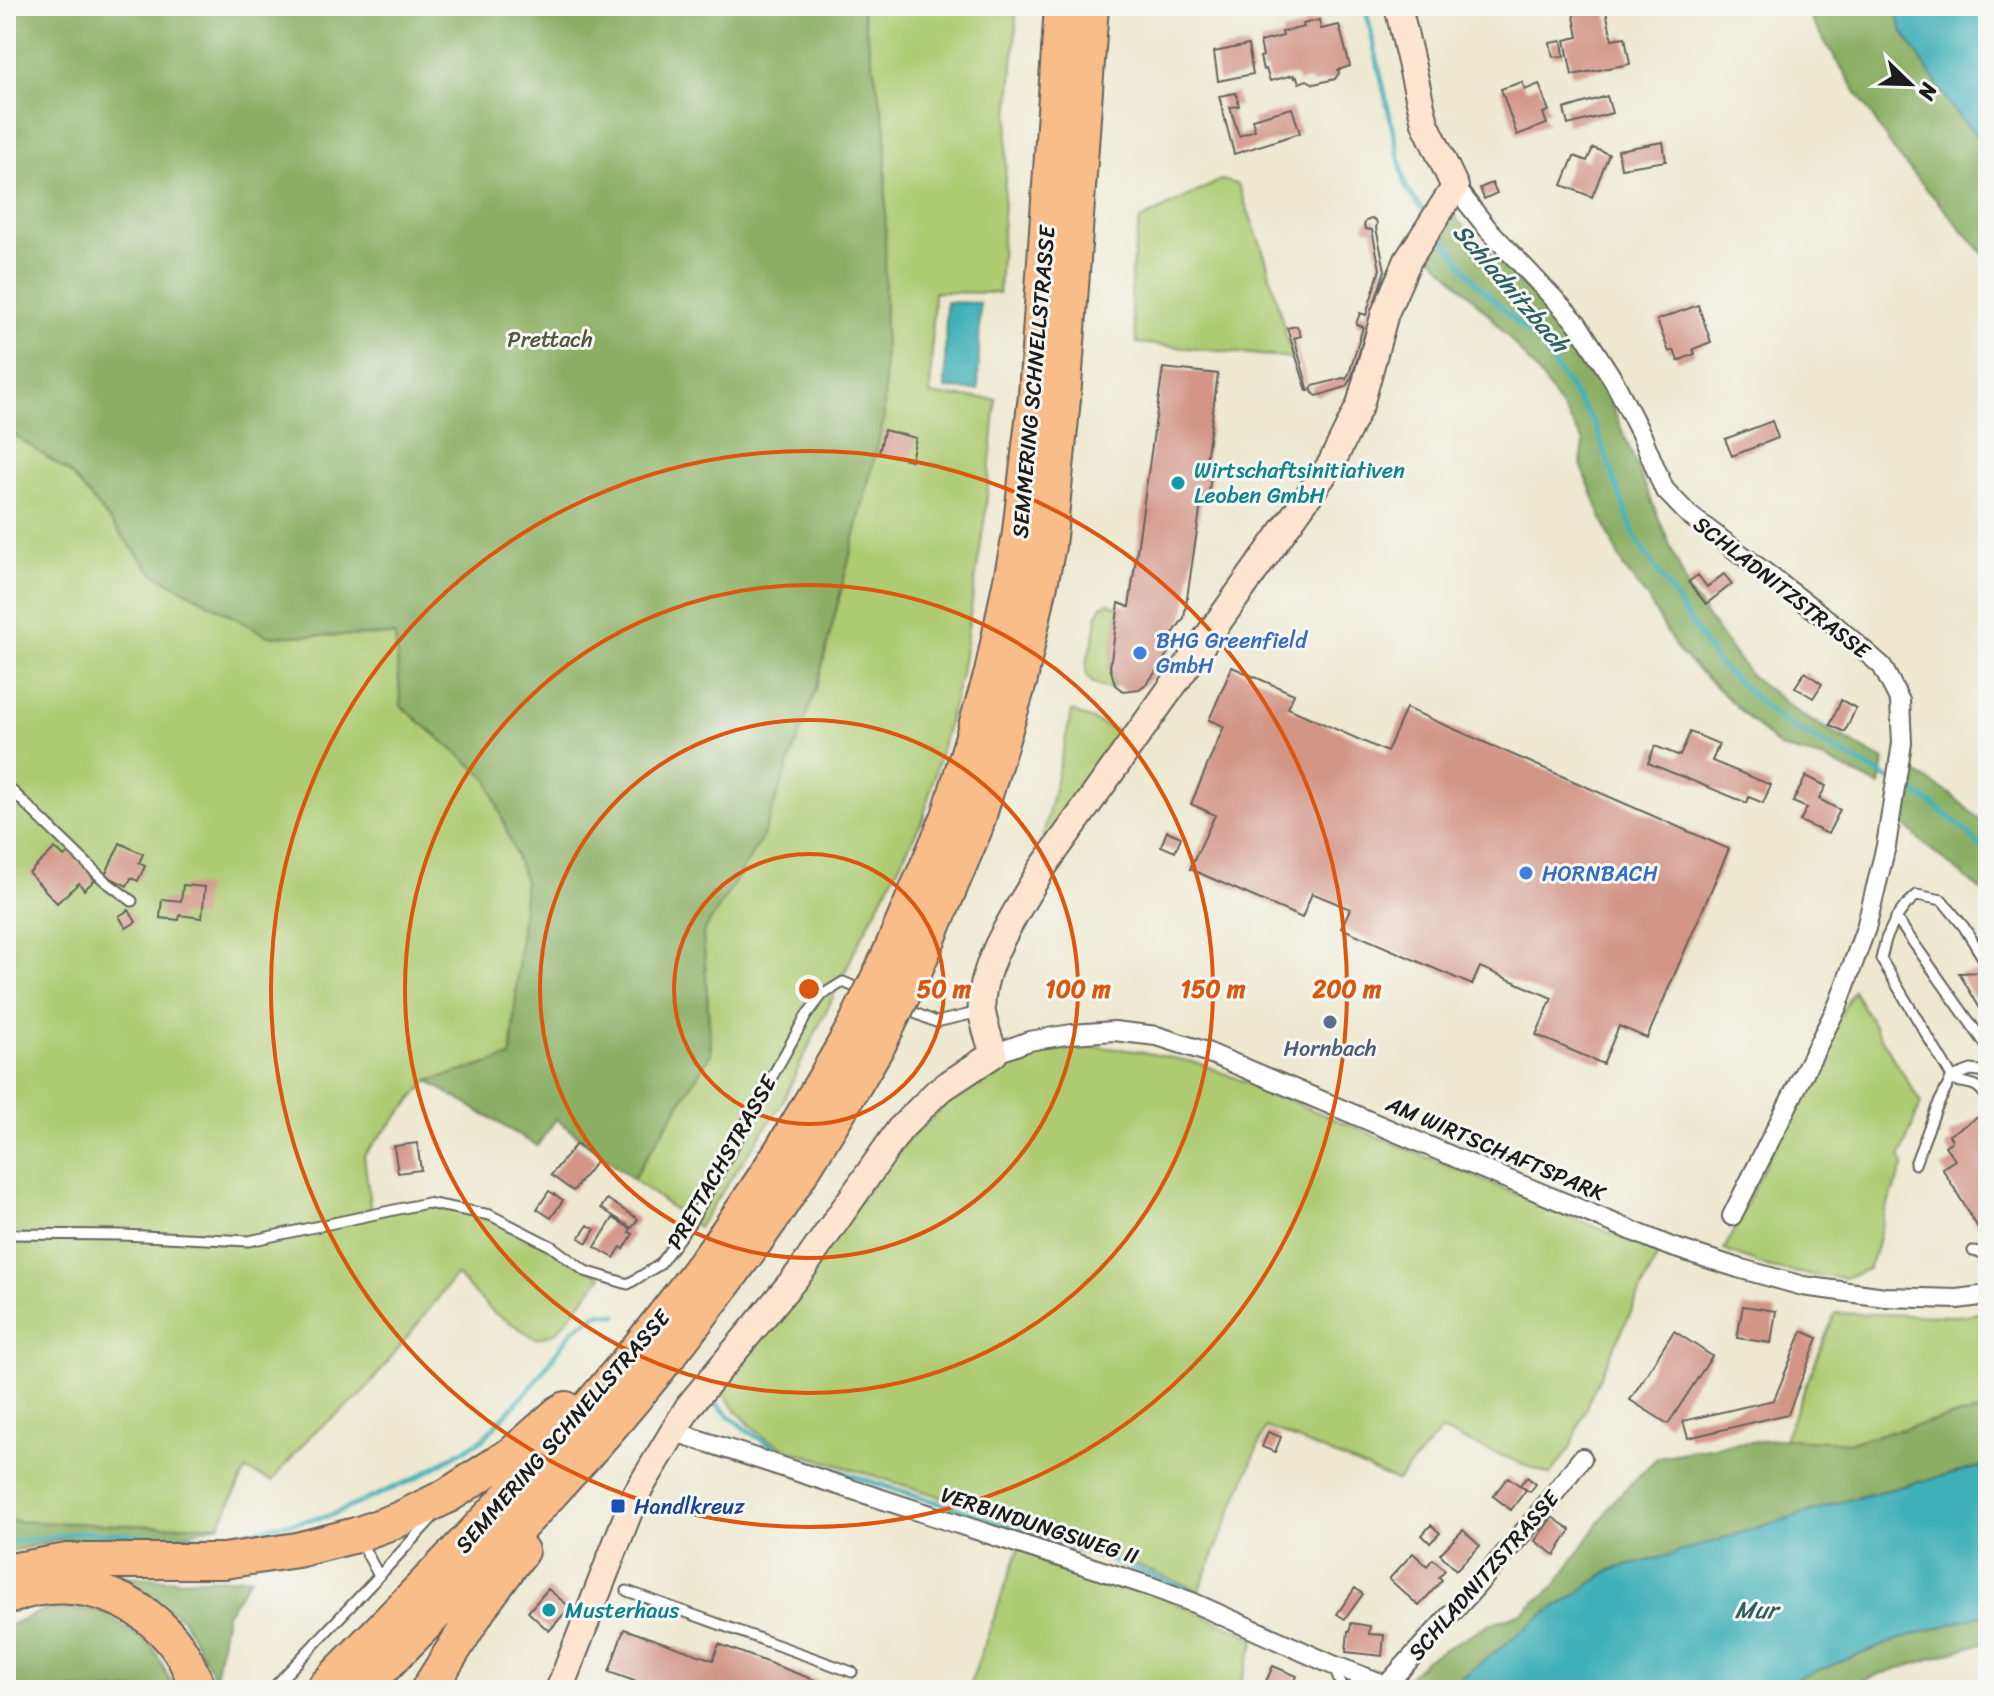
<svg xmlns="http://www.w3.org/2000/svg" width="1994" height="1696" font-family="Sriracha,sans-serif">
<style>
.green{fill:#aecb72;stroke:#657447;stroke-width:2}
.forest{fill:#8aaf64;stroke:#536640;stroke-width:2}
.water{fill:#40b0b8;stroke:#2e666a;stroke-width:2}
.lines{fill:none;stroke-linecap:round;stroke-linejoin:round}
.stream{stroke:#40b0b8;stroke-width:5}
.building{fill:#d29586}
.lane-casing{stroke:#65635b;stroke-width:13}
.street-casing{stroke:#65635b;stroke-width:22}
.secondary-casing{stroke:#65635b;stroke-width:30}
.highway-casing{stroke:#65635b;stroke-width:38}
.lane{stroke:#fff;stroke-width:9}
.street{stroke:#fff;stroke-width:18}
.secondary{stroke:#fde5d0;stroke-width:26}
.highway{stroke:#f9bd89;stroke-width:34}
.highway-bridge-casing{stroke:#65635b;stroke-width:38;stroke-linecap:butt}
.highway-bridge{stroke:#f9bd89;stroke-width:34}
.ring{fill:none;stroke:#de560d;stroke-width:4}
.culture-dot{fill:#0f9aa8;stroke:#f6f6f2;stroke-width:3}
.shop-dot{fill:#3f7fe0;stroke:#f6f6f2;stroke-width:3}
.service-dot{fill:#5c6f8a;stroke:#f6f6f2;stroke-width:3}
.transit-dot{fill:#1a4fb4;stroke:#f6f6f2;stroke-width:3}
.labels{text-anchor:middle;stroke-width:6;stroke-linejoin:round;paint-order:stroke}
.park-label{font-size:22px;fill:#4f593a;stroke:#f6f6f2}
.street-label{font-size:22px;fill:#1c1c1c;stroke:#f6f6f2}
.culture-label{font-size:22px;fill:#0d838f;stroke:#f6f6f2;text-anchor:start}
.shop-label{font-size:22px;fill:#366cbe;stroke:#f6f6f2;text-anchor:start}
.service-label{font-size:22px;fill:#4e5e75;stroke:#f6f6f2}
.transit-label{font-size:22px;fill:#164399;stroke:#f6f6f2;text-anchor:start}
.water-label{font-size:24px;font-style:italic;fill:#2c5f62;stroke:#f6f6f2}
.centre{fill:#de560d;stroke:#f6f6f2;stroke-width:4}
.ring-label{font-size:24px;text-anchor:middle;font-weight:bold;fill:#de560d;stroke:#f6f6f2;stroke-width:6;stroke-linejoin:round;paint-order:stroke}
</style>
<rect width="100%" height="100%" fill="#f6f6f2"/>
<filter id="ink" filterUnits="userSpaceOnUse"><feTurbulence type="fractalNoise" baseFrequency=".0125" numOctaves="2"/><feDisplacementMap in="SourceGraphic" scale="16" xChannelSelector="R" yChannelSelector="G"/><feConvolveMatrix kernelMatrix="1 2 1 2 8 2 1 2 1" color-interpolation-filters="sRGB"/></filter>
<filter id="wash" filterUnits="userSpaceOnUse"><feTurbulence type="fractalNoise" baseFrequency=".006" numOctaves="4" result="noise"/><feDisplacementMap in="SourceGraphic" scale="32" xChannelSelector="R" yChannelSelector="G"/><feGaussianBlur stdDeviation="1.8" result="paint"/><feColorMatrix in="noise" values="0 0 0 0 0 0 0 0 0 0 0 0 0 0 0 0 0 1.4 0 .05"/><feComposite in="paint" operator="in"/></filter>
<g filter="url(#wash)">
<rect width="100%" height="100%" fill="#ede8cf"/>
<!-- green -->
<path class="green" d="M861,6H1015L1016,28L1007,142L999,293L934,292L930,395L996,399L985,517L961,674L923,819L856,948L781,1105L698,1227L633,1179L711,1054L703,933L762,838L817,686L884,419L886,129Z
M1221,180L1238,184L1265,256L1292,358L1137,343L1131,310V273L1140,220Z
M6,429L70,473L153,573L268,636L395,635L401,706L488,779L525,881L511,1058L428,1081L364,1155L371,1213L427,1203L490,1215L602,1276L557,1332L537,1339L494,1313L456,1275L360,1397L312,1434L272,1481L246,1470L220,1524L165,1526L6,1522Z
M1109,603L1119,608L1110,667L1114,688C1107,689 1103,688 1095,684C1077,675 1091,652 1094,637C1096,629 1096,618 1099,611C1102,604 1103,605 1109,603Z
M1072,711L1122,733L1045,848L1041,845Z
M1853,991L1921,1103L1900,1157L1904,1165L1885,1211L1876,1250L1868,1269L1845,1278L1811,1275L1770,1268L1724,1250L1807,1078Z
M1090,1046L1136,1051L1199,1063L1659,1253L1589,1400L1571,1447L1550,1475L1441,1431L1397,1481L1266,1427L1199,1591C1068,1535 932,1493 795,1452C786,1447 775,1444 766,1438C752,1428 725,1402 721,1386L897,1151L964,1087L1038,1053Z
M1988,1312V1411L1955,1416L1850,1442L1784,1439L1835,1313L1958,1316Z
M1019,1548L1142,1588L1255,1638L1254,1644L1238,1690H968Z"/>
<!-- forest -->
<path class="forest" d="M6,6H861L886,129L884,419L817,686L762,838L703,933L711,1053L633,1179L556,1119L537,1146L428,1081L511,1057L525,881L488,779L401,706L395,635L268,636L153,573L70,473L6,429Z
M1805,6H1894L1903,32L1955,112L1988,148V259L1896,154L1813,23Z
M1454,212L1459,222L1554,317L1606,392L1690,593L1750,675L1803,716L1884,760L1880,786L1822,758L1780,748L1678,651L1647,598L1624,568L1602,519L1581,464L1584,442L1542,378L1493,319L1429,253Z
M1912,771L1949,793L1988,827V896L1929,848L1902,823Z
M1988,1411V1465L1847,1500L1656,1559L1610,1570L1577,1594L1544,1614L1446,1690H1396L1425,1660L1489,1624L1522,1613L1556,1585L1616,1498L1658,1457L1738,1443L1784,1439L1850,1442L1955,1416Z
M8,1521L165,1526L220,1524L173,1538L55,1540L6,1553V1522Z
M112,1575L177,1580L251,1577L226,1614L215,1679L182,1618Z
M50,1607L101,1611L152,1645L175,1690H6V1627Z
M1988,1613V1641L1832,1690H1766L1903,1638Z"/>
<!-- water -->
<path class="water" d="M1894,6H1988V148L1955,112L1903,32Z
M946,302L980,303L978,390L945,389Z
M1988,1465V1613L1903,1638L1766,1690H1446L1544,1614L1577,1594L1610,1570L1656,1559L1847,1500Z"/>
<g class="lines">
<!-- stream -->
<path class="stream" d="M1365,6L1406,188L1428,217
M1436,228L1476,283L1539,343L1595,425L1634,535L1717,663L1780,720L1891,780
M1900,784C1935,803 1963,825 1988,855
M710,1398C740,1427 758,1440 796,1458L993,1520L1140,1571L1231,1607
M6,1543L83,1532L181,1538L225,1535L329,1516L414,1479L483,1439L531,1387L573,1330L599,1313L617,1315
M1249,1616L1277,1630"/>
</g>
<g id="blocks">
<!-- building -->
<path class="building" d="M1236,6H1267V11L1238,15Z
M1572,6H1605L1612,39L1625,37L1630,64L1572,75L1565,40L1578,37Z
M1319,20L1321,29L1339,25L1350,66L1338,70L1339,73L1335,79L1314,84L1307,80L1299,83L1297,77L1295,78L1294,75L1270,81L1266,69L1263,70L1260,57L1263,56L1260,42L1283,36L1282,32L1304,27L1303,24Z
M1562,41L1564,56L1553,57L1550,43Z
M1248,45L1253,74L1218,81L1214,52Z
M1522,82L1525,90L1539,84L1549,111L1543,113L1547,124L1517,135L1501,89Z
M1236,93L1239,106L1230,107L1239,136L1255,130L1252,119L1292,108L1300,133L1234,154L1219,96Z
M1607,96L1612,113L1568,125L1564,109Z
M1663,142L1666,161L1621,168L1618,150Z
M1593,148L1609,154L1592,197L1562,185L1574,156L1587,161Z
M1492,183L1497,193L1484,199L1480,188Z
M1371,219L1376,220L1377,224L1376,228L1385,270L1370,317L1372,318L1366,329L1352,376L1346,387L1317,396L1313,393L1311,389L1313,386L1343,378L1346,379L1349,374L1363,327L1356,324L1360,313L1366,315L1380,269L1372,230L1365,229L1364,225L1366,221Z
M1698,305L1711,342L1693,349L1695,354L1678,361L1674,350L1669,352L1657,320Z
M1297,326L1301,336L1294,338L1309,391H1307L1287,328Z
M1163,368L1218,374L1205,468L1212,469L1208,498L1202,497L1184,618L1172,635L1178,638L1152,677L1146,684L1139,689L1123,691L1115,685L1110,667L1119,603L1129,607Z
M1772,421L1778,438L1732,456L1725,439Z
M884,430L916,438L911,460L879,453Z
M1724,574L1732,584L1706,604L1688,582L1698,575L1707,587Z
M1232,667L1294,694L1288,708L1387,752L1406,708L1729,849L1647,1038L1619,1026L1603,1064L1536,1035L1552,998L1480,967L1472,985L1341,928L1350,909L1312,893L1302,918L1190,869L1215,815L1191,804L1224,726L1209,720Z
M1805,672L1822,684L1813,698L1795,687Z
M1841,700L1856,708L1845,732L1830,725Z
M1690,732L1719,744L1712,761L1771,785L1763,803L1749,797L1747,803L1648,763L1655,746L1680,756Z
M1806,776L1826,786L1819,799L1840,810L1828,834L1800,821L1807,808L1793,802Z
M1167,831L1181,837L1175,852L1161,846Z
M120,843L143,854L139,863L145,866L138,881L131,878L127,886L105,875Z
M55,848L64,857L70,852L95,880L84,890L79,883L57,903L29,873Z
M183,885L205,887L202,918L180,915L179,920L160,918L162,899L181,901Z
M129,910L136,922L126,928L119,916Z
M1985,972L1988,977V1022L1959,973Z
M1983,1114L1988,1122V1237L1983,1236L1942,1168L1955,1160L1945,1146L1952,1141L1949,1135Z
M417,1143L421,1170L398,1173L394,1146Z
M576,1144L597,1160L573,1191L551,1175Z
M549,1191L563,1200L551,1218L537,1209Z
M607,1199L638,1219L632,1228L601,1208Z
M613,1218L631,1229L629,1232L633,1234L624,1249L621,1247L614,1258L595,1247Z
M588,1225L595,1229L587,1243L579,1238Z
M1743,1306L1776,1311L1771,1343L1737,1338Z
M1674,1331L1712,1356L1668,1424L1630,1400Z
M1802,1331L1818,1338L1788,1414L1688,1438L1683,1421L1774,1400Z
M1268,1432L1281,1437L1275,1452L1262,1447Z
M1508,1477L1526,1490L1511,1510L1493,1496Z
M1527,1477L1536,1484L1530,1492L1520,1485Z
M1552,1517L1571,1530L1555,1555L1535,1541Z
M1431,1525L1440,1533L1430,1543L1422,1535Z
M1463,1530L1480,1546L1456,1570L1440,1554Z
M1413,1553L1427,1566L1433,1559L1445,1570L1439,1577L1442,1580L1419,1606L1389,1579Z
M1355,1588L1363,1594L1345,1619L1337,1614Z
M548,1589L570,1607L549,1631L528,1612Z
M1351,1623L1370,1626L1369,1634L1384,1635L1382,1656L1346,1652L1348,1631H1350Z
M624,1629L713,1660L719,1644L841,1690H659L609,1672Z
M1273,1666L1297,1676L1291,1690H1262Z"/>
</g>
</g>
<g filter="url(#ink)">
<use href="#blocks" fill-opacity="0" stroke="#65635b" stroke-width="2"/>
<g class="lines">
<defs>
<path id="lane" d="M6,785L105,881L132,901
M1896,918L1906,905L1917,895L1942,900L1964,927L1988,966
M903,1008L936,1022L980,1012
M1952,1077L1971,1070L1988,1072
M1950,1080C1970,1085 1977,1080 1988,1100
M1915,1164L1936,1109L1952,1077L1881,959L1886,939L1896,918L1988,1048
M6,1232L11,1234L122,1235L249,1241L427,1203L490,1215L551,1246L585,1271L628,1284L659,1265L691,1222L806,1016L822,995L843,982L864,991
M1973,1251L1988,1254
M359,1539L379,1576L435,1515
M627,1591L852,1672
M1334,1668L1343,1690
M271,1690L379,1576"/>
<path id="street" d="M1455,187L1488,229L1577,323L1614,381L1642,436L1664,489L1689,515L1836,626L1882,666L1900,701L1902,743L1886,846L1866,928L1838,1005L1732,1216
M994,1054L1029,1041L1072,1034L1114,1031L1157,1036L1207,1052L1473,1165L1669,1246L1738,1268L1803,1286L1885,1297L1957,1299L1988,1295
M672,1431L1152,1587L1194,1603L1333,1665L1386,1685
M1382,1690L1472,1591L1533,1521L1582,1458"/>
<path id="secondary" d="M559,1690L635,1496L689,1406L801,1271L900,1129L938,1091L994,1054C990,1041 984,1026 982,1012C977,968 1019,908 1041,870L1331,464L1360,405L1385,313L1408,260L1455,187L1425,123L1398,6"/>
<path id="highway" d="M888,958L949,816L992,673L1019,540L1036,395L1062,6
M914,972L975,828L1020,679L1048,546L1063,399L1091,6
M6,1575L16,1570L67,1561H224L297,1550L356,1535L400,1519L447,1496L515,1452L559,1413L566,1409
M14,1595C77,1570 155,1602 186,1661C190,1671 196,1680 198,1690
M322,1690C398,1612 475,1535 548,1454C603,1393 655,1329 705,1263C761,1189 808,1109 854,1028
M361,1690C471,1577 584,1466 680,1341C711,1301 742,1260 771,1219C809,1162 844,1102 879,1043
M428,1690L482,1604L521,1551"/>
</defs>
<!-- lane casing -->
<use href="#lane" class="lane-casing"/>
<!-- street casing -->
<use href="#street" class="street-casing"/>
<!-- secondary casing -->
<use href="#secondary" class="secondary-casing"/>
<!-- highway casing -->
<use href="#highway" class="highway-casing"/>
<!-- lane -->
<use href="#lane" class="lane"/>
<!-- street -->
<use href="#street" class="street"/>
<!-- secondary -->
<use href="#secondary" class="secondary"/>
<!-- highway -->
<use href="#highway" class="highway"/>
<defs>
<path id="highway-bridge" d="M854,1028L888,958
M879,1043L914,972"/>
</defs>
<!-- highway-bridge casing -->
<use href="#highway-bridge" class="highway-bridge-casing"/>
<!-- highway-bridge -->
<use href="#highway-bridge" class="highway-bridge"/>
</g>
</g>
<!-- distance rings -->
<g class="ring">
<circle cx="809" cy="989" r="135"/>
<circle cx="809" cy="989" r="269"/>
<circle cx="809" cy="989" r="404"/>
<circle cx="809" cy="989" r="538"/>
</g>
<!-- markers -->
<g class="culture-dot">
<circle cx="1178" cy="483" r="8"/>
<circle cx="549" cy="1610" r="8"/>
</g>
<g class="shop-dot">
<circle cx="1140" cy="653" r="8"/>
<circle cx="1526" cy="873" r="8"/>
</g>
<circle class="service-dot" cx="1330" cy="1022" r="8"/>
<rect class="transit-dot" x="610" y="1498" width="16" height="16" rx="4"/>
<g class="labels">
<!-- park labels -->
<g class="park-label">
<text x="550" y="347">Prettach</text>
</g>
<!-- street labels -->
<g class="street-label">
<text transform="translate(1033 382) rotate(-85)" y="8">SEMMERING SCHNELLSTRASSE</text>
<text transform="translate(1782 587) rotate(38)" y="8">SCHLADNITZSTRASSE</text>
<text transform="translate(1496 1148) rotate(23)" y="8">AM WIRTSCHAFTSPARK</text>
<text transform="translate(721 1162) rotate(-60)" y="8">PRETTACHSTRASSE</text>
<text transform="translate(562 1431) rotate(-49)" y="8">SEMMERING SCHNELLSTRASSE</text>
<text transform="translate(1040 1525) rotate(18)" y="8">VERBINDUNGSWEG II</text>
<text transform="translate(1483 1575) rotate(-49)" y="8">SCHLADNITZSTRASSE</text>
</g>
<!-- culture labels -->
<g class="culture-label">
<text x="1194" y="478">Wirtschaftsinitiativen<tspan x="1194" dy="25">Leoben GmbH</tspan></text>
<text x="565" y="1618">Musterhaus</text>
</g>
<!-- shop labels -->
<g class="shop-label">
<text x="1156" y="648">BHG Greenfield<tspan x="1156" dy="25">GmbH</tspan></text>
<text x="1542" y="881">HORNBACH</text>
</g>
<!-- service labels -->
<g class="service-label">
<text x="1330" y="1056">Hornbach</text>
</g>
<!-- transit labels -->
<g class="transit-label">
<text x="634" y="1514">Handlkreuz</text>
</g>
<!-- water labels -->
<g class="water-label">
<text transform="translate(1511 288) rotate(49)" y="8">Schladnitzbach</text>
<text x="1756" y="1618">Mur</text>
</g>
</g>
<circle cx="809" cy="989" r="12" class="centre"/>
<g class="ring-label">
<text x="944" y="997">50 m</text>
<text x="1078" y="997">100 m</text>
<text x="1213" y="997">150 m</text>
<text x="1347" y="997">200 m</text>
</g>
<!-- margin -->
<rect width="1994" height="1696" fill="none" stroke="#f6f6f2" stroke-width="32"/>
<!-- north arrow -->
<g transform="translate(1910 84) rotate(113)" stroke="#f6f6f2" stroke-width="6" paint-order="stroke">
<path d="M0-6L14 30L0 20L-14 30Z" fill="#1c1c1c"/>
<text y="-12" font-size="22" font-weight="bold" text-anchor="middle" fill="#1c1c1c">N</text>
</g>
</svg>
